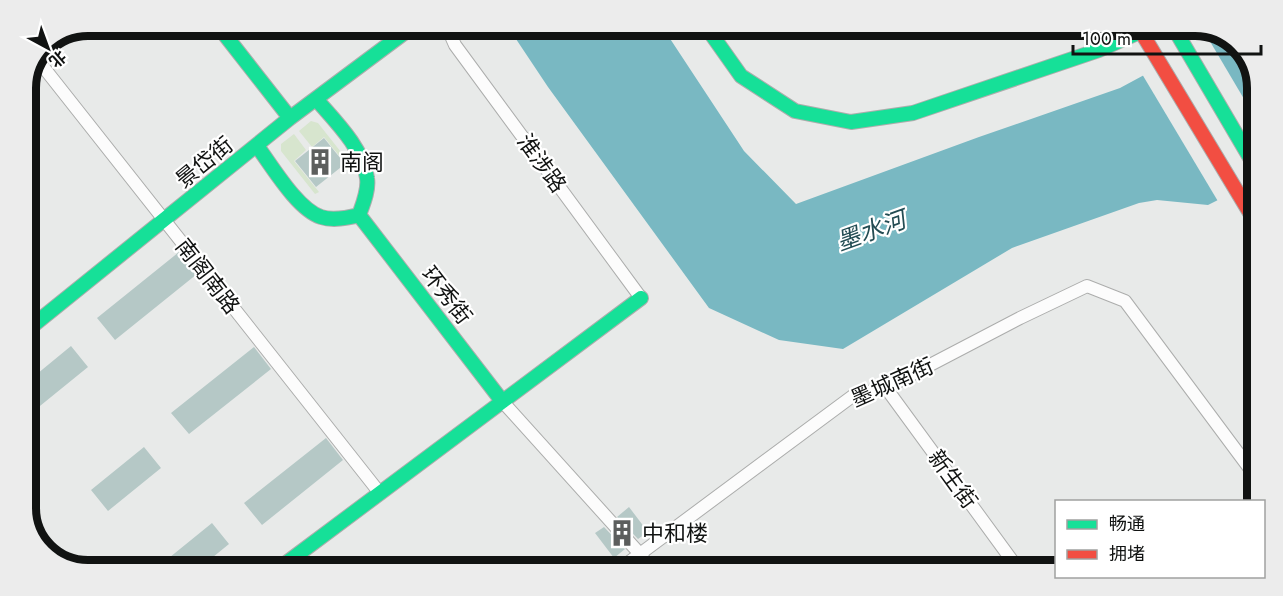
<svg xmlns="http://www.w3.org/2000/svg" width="1283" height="596" font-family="Jost,'Noto Sans SC',sans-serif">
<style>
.green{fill:#d7e5ce}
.water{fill:#79b8c2}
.pier{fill:#e8eae9}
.building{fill:#b5c8c6}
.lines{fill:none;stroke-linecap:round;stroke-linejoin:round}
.street-casing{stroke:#acadac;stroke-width:14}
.fast-casing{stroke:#acadac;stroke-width:16}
.jam-casing{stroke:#acadac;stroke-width:16}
.street{stroke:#fcfcfc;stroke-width:12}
.fast{stroke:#16e098;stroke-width:14}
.jam{stroke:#f24e42;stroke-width:14}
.labels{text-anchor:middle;stroke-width:4.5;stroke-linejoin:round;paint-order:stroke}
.street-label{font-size:22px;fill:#111312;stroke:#fff}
.poi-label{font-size:22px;fill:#111312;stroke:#fff;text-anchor:start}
.water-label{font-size:24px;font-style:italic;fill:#234c53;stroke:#fff}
.rim{fill:none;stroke:#111312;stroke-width:8}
</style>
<rect width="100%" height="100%" fill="#e8eae9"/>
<!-- green -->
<path class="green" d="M311,121L318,123L352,166L349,168L324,137L312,147L299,131Z
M294,134L306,150L294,161L319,192L315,194L281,151V144Z"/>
<!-- water -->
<path class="water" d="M508,27L663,28L744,151L796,204L979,137L1120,88L1222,33L1245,50L1257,84L1256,181L1208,205L1157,200L1139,203L1012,248L843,349L779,340L709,308L548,87Z"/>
<!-- pier -->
<path class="pier" d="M1208,38L1257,121L1256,184L1219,203L1142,74Z"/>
<!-- building -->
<path class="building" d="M324,138L345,164L316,187L295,161Z
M179,252L197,274L115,340L97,318Z
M71,346L88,367L35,410L26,398V383Z
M254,347L271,369L189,434L171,413Z
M326,438L343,460L262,525L244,503Z
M144,447L161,468L108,511L91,490Z
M629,507L648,532L638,539L617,517Z
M212,523L229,544L202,566H159Z
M604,527L625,549L614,558L595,533Z"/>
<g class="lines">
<defs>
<path id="street" d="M447,27L455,45L641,298
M37,59L379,492
M886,388L1019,570
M502,401L640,554L650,568
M621,568L854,395L886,388L1020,318L1087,286L1125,301L1253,473"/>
<path id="fast" d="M218,26L290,118
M707,28L741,76L795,111L851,122L913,113L1099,50L1144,30
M1175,30L1256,168
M257,146C272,166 297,209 321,217C333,221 347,218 359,215C363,204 369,190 367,178C363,148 335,121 316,99
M359,215L502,401
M26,331L290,118L412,27
M281,567L641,298"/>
<path id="jam" d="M1140,30L1256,223"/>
</defs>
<!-- street casing -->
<use href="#street" class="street-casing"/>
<!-- fast casing -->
<use href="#fast" class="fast-casing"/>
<!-- jam casing -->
<use href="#jam" class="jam-casing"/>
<!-- street -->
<use href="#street" class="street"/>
<!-- fast -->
<use href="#fast" class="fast"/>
<!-- jam -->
<use href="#jam" class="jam"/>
</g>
<!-- icons -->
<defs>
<symbol id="building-bare" viewBox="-9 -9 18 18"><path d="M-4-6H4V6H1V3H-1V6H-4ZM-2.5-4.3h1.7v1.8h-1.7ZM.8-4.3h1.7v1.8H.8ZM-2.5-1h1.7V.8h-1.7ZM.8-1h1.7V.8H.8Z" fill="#5c5e5d" stroke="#fff" stroke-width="2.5" paint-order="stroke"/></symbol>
</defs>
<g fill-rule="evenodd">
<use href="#building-bare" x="301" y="143" width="38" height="38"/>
<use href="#building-bare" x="603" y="514" width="38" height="38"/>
</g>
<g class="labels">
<!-- street labels -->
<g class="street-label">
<text transform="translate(204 162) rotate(-39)" y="8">景岱街</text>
<text transform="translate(542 163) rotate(54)" y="8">淮涉路</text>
<text transform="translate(208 276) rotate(52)" y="8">南阁南路</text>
<text transform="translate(447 295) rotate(52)" y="8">环秀街</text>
<text transform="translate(892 382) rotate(-24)" y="8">墨城南街</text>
<text transform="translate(953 479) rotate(54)" y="8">新生街</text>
</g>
<!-- poi labels -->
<g class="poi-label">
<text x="340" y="170">南阁</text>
<text x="642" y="541">中和楼</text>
</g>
<!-- water labels -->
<g class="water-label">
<text transform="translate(871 231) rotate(-20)" y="8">墨水河</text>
</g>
</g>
<!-- crop -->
<path d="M0 0H1283V596H0ZM88 36H1195A52 52 0 0 1 1247 88V508A52 52 0 0 1 1195 560H88A52 52 0 0 1 36 508V88A52 52 0 0 1 88 36Z" fill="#ececec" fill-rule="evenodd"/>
<path class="rim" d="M88 36H1195A52 52 0 0 1 1247 88V508A52 52 0 0 1 1195 560H88A52 52 0 0 1 36 508V88A52 52 0 0 1 88 36Z"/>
<!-- legend -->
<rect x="1055" y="500" width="210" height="78" fill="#ffffff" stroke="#a0a1a0" stroke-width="1.5"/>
<rect x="1067" y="520" width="30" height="9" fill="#16e098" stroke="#a0a1a0" stroke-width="1.5"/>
<text x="1109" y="530" font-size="18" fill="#111312">畅通</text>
<rect x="1067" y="550" width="30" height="9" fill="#f24e42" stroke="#a0a1a0" stroke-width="1.5"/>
<text x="1109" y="560" font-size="18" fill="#111312">拥堵</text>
<!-- north arrow -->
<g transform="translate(48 48) rotate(139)" stroke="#ffffff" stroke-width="4.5" paint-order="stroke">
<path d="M0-4.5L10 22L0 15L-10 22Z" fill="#111312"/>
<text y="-9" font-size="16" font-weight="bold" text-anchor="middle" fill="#111312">北</text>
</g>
<!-- scale -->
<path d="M1073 45v9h188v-9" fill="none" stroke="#111312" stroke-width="3"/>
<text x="1082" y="45" font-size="18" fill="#111312" stroke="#ffffff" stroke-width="4.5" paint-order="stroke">100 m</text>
</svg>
